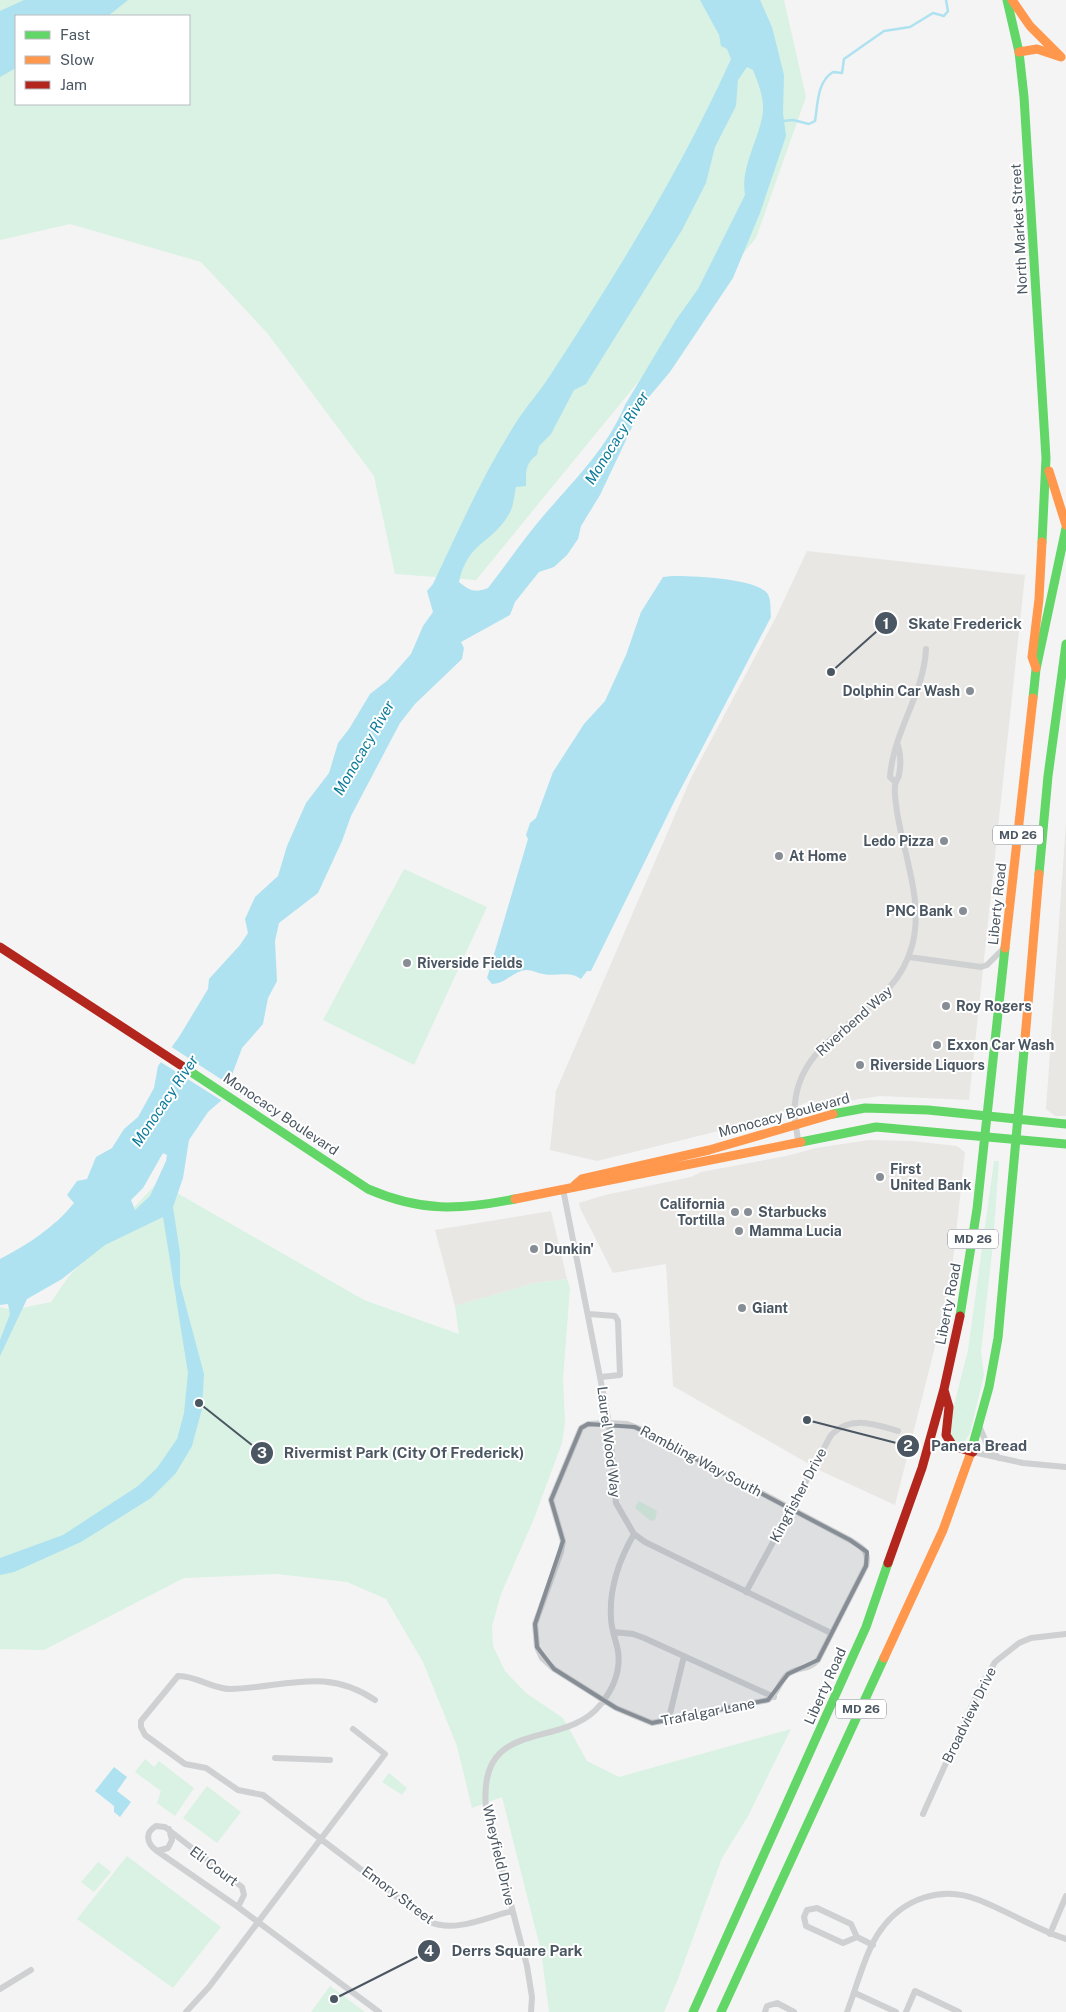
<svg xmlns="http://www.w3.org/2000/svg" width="1066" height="2012" font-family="'Public Sans',sans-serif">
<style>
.commercial{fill:#e8e7e3}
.green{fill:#d9f2e3;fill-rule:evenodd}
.water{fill:#aee2f0;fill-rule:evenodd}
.pier{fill:#f4f4f4}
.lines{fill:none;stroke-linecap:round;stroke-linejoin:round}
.stream{stroke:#aee2f0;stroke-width:2.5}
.street{stroke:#ced0d2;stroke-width:6}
.fast{stroke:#63d668;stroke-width:9}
.slow{stroke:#ff974d;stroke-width:9}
.jam{stroke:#b3261e;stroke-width:9}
.marked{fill:#868d94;fill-opacity:0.2;stroke:#868d94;stroke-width:4;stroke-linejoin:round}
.poi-dot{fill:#868d94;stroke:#fff;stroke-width:2}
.labels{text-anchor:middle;stroke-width:4;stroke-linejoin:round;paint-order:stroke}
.shield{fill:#fff;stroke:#808990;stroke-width:1}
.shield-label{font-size:12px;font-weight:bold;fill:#4a5661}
.street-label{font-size:14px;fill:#4a5661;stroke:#fff}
.poi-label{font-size:14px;font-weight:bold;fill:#4a5661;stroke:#fff;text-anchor:start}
.water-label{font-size:15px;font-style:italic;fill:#0c7c9b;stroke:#fff}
.leader{fill:none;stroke:#4a5661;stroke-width:2}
.callout-dot{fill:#4a5661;stroke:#fff;stroke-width:2}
.mark-label{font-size:15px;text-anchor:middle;font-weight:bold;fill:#fff}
.callout-label{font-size:15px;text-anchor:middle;font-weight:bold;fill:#4a5661;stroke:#fff;stroke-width:4;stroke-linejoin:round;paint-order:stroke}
</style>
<rect width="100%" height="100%" fill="#f4f4f4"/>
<!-- commercial -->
<path class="commercial" d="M807,551L1025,575L969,1100L880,1096L821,1105L812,1100L771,1118L597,1161L550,1150L556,1091L691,778L776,617Z
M1066,823V1116H1055L1046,1109Z
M869,1140L912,1141L957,1146L965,1152L950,1287L895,1505L821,1471L673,1386L666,1264L613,1273L580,1208L579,1203L605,1195L691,1177L701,1172L786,1156L816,1148Z
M551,1211L567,1279L535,1283L455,1306L435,1230Z"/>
<!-- green -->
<path class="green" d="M0,0H784L806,97L756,238L476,580L395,574L374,476L268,334L201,262L70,224L0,240ZM16,16H189V104H16Z
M404,869L487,907L414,1065L323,1020Z
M994,1161H999L993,1243L981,1352L984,1375L970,1433L963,1444L954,1440L950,1435V1421L968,1350Z
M158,1182L364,1300L459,1334L455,1306L535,1283L567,1279L570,1288L563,1379L565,1422L562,1443L533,1521L501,1594L492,1626L493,1646L505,1671L526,1693L563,1718L587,1761L619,1777L791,1729L748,1816L722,1858L678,1979L664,2012H549L541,1951L502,1797L472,1808L457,1746L423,1662L386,1599L347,1582L277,1574L184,1578L44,1650L0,1649V1307L12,1310L51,1302L69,1276Z
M639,1501L657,1511L655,1520L651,1521L635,1508Z
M145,1759L154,1767L159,1761L194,1788L175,1816L157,1803L161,1791L135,1772Z
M389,1773L407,1788L402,1795L382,1782Z
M207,1786L241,1812L217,1843L183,1818Z
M127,1856L221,1927L173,1988L77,1919Z
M98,1862L111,1872L94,1892L81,1882Z
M330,1986L365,2012H311Z"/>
<!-- water -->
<path class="water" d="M24,0H128L108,16H16V68L0,77V11Z
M700,0H760L772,27L784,75L783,113L786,136L760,213L733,278L670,372L643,404L600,495L581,526L578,539L567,555L554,567L539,572L515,602L510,615L461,642L464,648L462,659L415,704L400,723L351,816L342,841L318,893L279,923L275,941L277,981L268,998L263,1024L242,1048L223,1099L208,1112L189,1140L183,1178L173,1207L180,1253V1284L204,1374L202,1409L192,1446L176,1473L151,1498L81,1542L14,1572L0,1575V1558L63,1535L138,1486L157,1468L177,1439L184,1413L188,1373L163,1217L105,1245L62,1279L27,1299L0,1356V1340L10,1314L8,1304L0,1305V1259C27,1245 55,1227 74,1203L67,1195L77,1181L87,1179L96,1157L112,1148L124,1129L138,1117L154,1088L158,1066L179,1037L208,989L209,979L240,945L248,933L245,919L255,897L278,876L287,846L306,803L329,773L338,743L349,729L370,694L388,680L411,654L423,626L433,612L427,591L433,584C458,532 481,478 512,429C523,410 539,393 551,374C617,273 681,170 731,59L727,49L721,46L719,35ZM747,67L753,70C758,83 764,97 763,111C760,139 740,166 745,195L698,289L676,320L625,405C606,451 570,484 539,521C521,543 505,566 488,588C475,593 470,591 459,582C468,541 491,545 509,514C514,506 514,495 516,487L526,486C526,472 525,463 537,455L539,446L551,434L574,390L586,384L682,230L706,183L715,147L736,106L738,80ZM163,1153L167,1155L166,1161L150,1196L135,1210L131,1200L143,1188Z
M672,576C693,576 748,578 765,591C772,596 770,609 771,617L675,800L591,971H587L581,979C569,970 557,977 543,974C535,973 530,968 521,971C510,975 503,984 492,984L487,978L528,839L526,835L530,823L536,818L553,772L584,724L605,701L626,655L641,612L663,577Z
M114,1767L127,1777L117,1791L131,1802L120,1817L114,1812V1806L95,1791Z"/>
<!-- pier -->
<path class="pier" d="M170,1046L230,1085L224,1102L159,1061Z"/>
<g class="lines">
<!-- stream -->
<path class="stream" d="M783,121L793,120L809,124L815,121C818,103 817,82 833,72L842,73L844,59L884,31L910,27L933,13L944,16L948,11L946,0"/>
<!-- street -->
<path class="street" d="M895,782L890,777C893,732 924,694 926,649
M909,957L981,967L987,965L1005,947
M798,1141C797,1129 793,1116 795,1103C802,1029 893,1018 912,946C924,902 904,856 897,812C896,803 894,794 895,785C896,781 898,779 899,775C901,765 901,755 898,745
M563,1189L609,1423L616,1503L634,1534L645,1542L831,1633
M589,1314L615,1316L618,1321L620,1375L601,1377
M609,1423L627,1424L643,1430L850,1540C862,1547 870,1551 866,1566L818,1660C809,1670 798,1667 788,1674C779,1681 778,1694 768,1700L652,1723L616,1708L554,1669L542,1658L537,1647L535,1624L561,1552L563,1541L551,1500L581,1428L588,1424Z
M980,1428L989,1449L999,1458
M973,1452L1023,1463L1066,1467
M746,1592L831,1435C851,1415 874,1424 898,1431
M614,1632L633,1634L644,1638L774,1697
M375,1700C325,1666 284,1688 230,1689C212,1689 195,1675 178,1676L141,1721V1727L145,1735L185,1764L206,1768L238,1790L263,1795L430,1922C455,1933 487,1917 512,1911
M668,1722L684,1656
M275,1758L330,1760
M923,1814L979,1690L995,1662L1019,1643L1031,1638L1066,1634
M157,1851L238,1907L244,1895L242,1887L165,1827L156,1826C144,1833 147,1844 157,1851L168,1848L172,1840L169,1829
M238,1907L379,2012
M1050,1934L1066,1896
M857,1937L843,1943L806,1926L804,1917L807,1910L817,1908L851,1924L857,1937L873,1945
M0,1989L31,1970
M855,1993L896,2012
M186,2012L209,1987L385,1754L353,1729
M531,2012L532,1997L527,1966L486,1808C477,1714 564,1752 601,1704C613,1689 621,1671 618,1651C616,1640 611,1629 611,1618C609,1588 619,1560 634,1534
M765,2012L767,2006L777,2003L794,2012
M847,2012C856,1989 866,1950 880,1931C903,1898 942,1885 979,1900C1009,1912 1036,1929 1066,1939
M906,2012L915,1991L959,2012"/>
<!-- fast -->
<path class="fast" d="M1007,0L1019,52L1024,97L1046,458L1042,542
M1033,698L1036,669L1066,528
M1039,874L1048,776L1066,644
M182,1066L368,1189C421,1212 459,1210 515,1199
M833,1114L865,1108L928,1110L1066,1124
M801,1142L876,1127L1066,1144
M960,1316L977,1209L1005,948
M970,1455L989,1387L998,1338L1025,1039
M693,2012L866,1627L888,1563
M721,2012L884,1658"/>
<!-- slow -->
<path class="slow" d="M1012,0L1030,26L1061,57
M1019,52L1037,49L1061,57
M1049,471L1066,525
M1036,668L1032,657L1039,599L1042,542
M1005,948L1033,698
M1025,1039L1039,874
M575,1185L582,1179L709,1150L833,1114
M515,1199L801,1142
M884,1658L943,1530L970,1455"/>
<!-- jam -->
<path class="jam" d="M0,947L182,1066
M944,1390L949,1407L946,1435L953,1446L973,1452
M888,1563L922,1468L944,1389L960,1316"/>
</g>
<!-- marked area -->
<path class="marked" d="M588,1424L635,1427L850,1540L867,1552L866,1566L818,1660L788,1674L768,1700L652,1723L616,1708L554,1669L537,1647L535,1624L563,1541L551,1500L581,1428Z"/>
<!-- markers -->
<g class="poi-dot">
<circle cx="970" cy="691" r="5"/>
<circle cx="944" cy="841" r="5"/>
<circle cx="779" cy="856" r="5"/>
<circle cx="963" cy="911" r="5"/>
<circle cx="407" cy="963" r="5"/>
<circle cx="946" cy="1006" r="5"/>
<circle cx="937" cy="1045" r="5"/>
<circle cx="860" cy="1065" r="5"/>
<circle cx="880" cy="1177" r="5"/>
<circle cx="735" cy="1212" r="5"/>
<circle cx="748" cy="1212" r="5"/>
<circle cx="739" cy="1231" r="5"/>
<circle cx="534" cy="1249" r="5"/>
<circle cx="742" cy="1308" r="5"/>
</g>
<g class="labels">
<!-- shield labels -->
<g class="shield">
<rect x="993" y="825.5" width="50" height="19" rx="4"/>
<rect x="948" y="1229.5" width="50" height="19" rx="4"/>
<rect x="836" y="1699.5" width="50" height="19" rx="4"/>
</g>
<g class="shield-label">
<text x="1018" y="839">MD 26</text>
<text x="973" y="1243">MD 26</text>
<text x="861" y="1713">MD 26</text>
</g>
<!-- street labels -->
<g class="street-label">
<text transform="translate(1019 229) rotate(-93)" y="5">North Market Street</text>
<text transform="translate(997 904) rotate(-84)" y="5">Liberty Road</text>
<text transform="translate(854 1021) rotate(-42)" y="5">Riverbend Way</text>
<text transform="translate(281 1114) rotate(34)" y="5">Monocacy Boulevard</text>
<text transform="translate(784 1115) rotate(-15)" y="5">Monocacy Boulevard</text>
<text transform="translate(948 1304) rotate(-79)" y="5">Liberty Road</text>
<text transform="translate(609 1442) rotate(83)" y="5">Laurel Wood Way</text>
<text transform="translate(701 1461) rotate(28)" y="5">Rambling Way South</text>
<text transform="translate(798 1495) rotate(-62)" y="5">Kingfisher Drive</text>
<text transform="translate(825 1686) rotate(-66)" y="5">Liberty Road</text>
<text transform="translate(708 1712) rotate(-11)" y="5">Trafalgar Lane</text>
<text transform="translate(969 1715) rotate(-64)" y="5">Broadview Drive</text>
<text transform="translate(499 1855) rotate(77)" y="5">Wheyfield Drive</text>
<text transform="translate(214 1866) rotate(37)" y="5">Eli Court</text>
<text transform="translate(398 1895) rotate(37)" y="5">Emory Street</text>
</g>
<!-- poi labels -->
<g class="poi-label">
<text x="960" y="696" text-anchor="end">Dolphin Car Wash</text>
<text x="934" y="846" text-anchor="end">Ledo Pizza</text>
<text x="789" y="861">At Home</text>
<text x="953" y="916" text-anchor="end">PNC Bank</text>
<text x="417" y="968">Riverside Fields</text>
<text x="956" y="1011">Roy Rogers</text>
<text x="947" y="1050">Exxon Car Wash</text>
<text x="870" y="1070">Riverside Liquors</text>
<text x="890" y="1174">First<tspan x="890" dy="16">United Bank</tspan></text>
<text x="725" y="1209" text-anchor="end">California<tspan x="725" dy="16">Tortilla</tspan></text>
<text x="758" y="1217">Starbucks</text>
<text x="749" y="1236">Mamma Lucia</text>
<text x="544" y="1254">Dunkin'</text>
<text x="752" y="1313">Giant</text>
</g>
<!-- water labels -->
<g class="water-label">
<text transform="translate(617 438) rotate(-58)" y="5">Monocacy River</text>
<text transform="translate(364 748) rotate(-60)" y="5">Monocacy River</text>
<text transform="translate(165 1101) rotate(-56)" y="5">Monocacy River</text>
</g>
</g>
<!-- callouts -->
<path class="leader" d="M831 672L886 623M807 1420L908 1446M199 1403L262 1453M334 1999L429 1951"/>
<g class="callout-dot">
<circle cx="831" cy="672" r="5"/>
<circle cx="807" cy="1420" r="5"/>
<circle cx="199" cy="1403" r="5"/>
<circle cx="334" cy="1999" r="5"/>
<circle cx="886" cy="623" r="12"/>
<circle cx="908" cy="1446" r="12"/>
<circle cx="262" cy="1453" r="12"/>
<circle cx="429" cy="1951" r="12"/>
</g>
<g class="mark-label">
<text x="886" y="629">1</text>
<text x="908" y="1451">2</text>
<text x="262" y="1458">3</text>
<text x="429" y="1956">4</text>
</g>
<g class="callout-label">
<text x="965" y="629">Skate Frederick</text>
<text x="979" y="1451">Panera Bread</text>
<text x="404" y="1458">Rivermist Park (City Of Frederick)</text>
<text x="517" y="1956">Derrs Square Park</text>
</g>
<!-- legend -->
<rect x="15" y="15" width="175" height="90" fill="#ffffff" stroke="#b7bbc0"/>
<rect x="25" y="31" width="25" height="8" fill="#63d668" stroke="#b7bbc0"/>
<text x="60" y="40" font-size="15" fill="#4a5661">Fast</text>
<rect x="25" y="56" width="25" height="8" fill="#ff974d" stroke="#b7bbc0"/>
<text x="60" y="65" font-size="15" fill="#4a5661">Slow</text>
<rect x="25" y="81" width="25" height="8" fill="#b3261e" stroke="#b7bbc0"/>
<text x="60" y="90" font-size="15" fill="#4a5661">Jam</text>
</svg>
